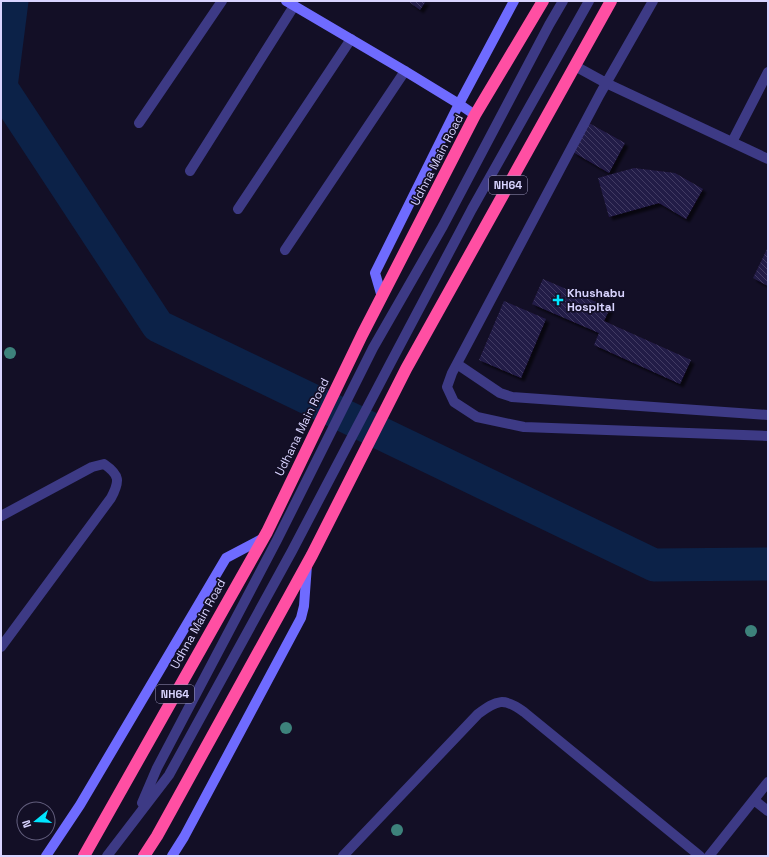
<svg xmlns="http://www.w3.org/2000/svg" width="769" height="857" font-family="'Space Grotesk',sans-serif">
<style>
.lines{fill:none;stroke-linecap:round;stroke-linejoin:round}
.river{stroke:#0c2248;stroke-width:33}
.building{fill:url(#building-back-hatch);filter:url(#shadow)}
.lane{stroke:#3d3a85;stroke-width:10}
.street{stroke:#3d3a85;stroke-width:10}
.secondary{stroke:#6f6bff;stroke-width:10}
.highway{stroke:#ff4fa3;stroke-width:12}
.tree{fill:#3d827b}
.poi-dot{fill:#00e5ff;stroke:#130f26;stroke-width:1.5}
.labels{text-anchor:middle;stroke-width:3.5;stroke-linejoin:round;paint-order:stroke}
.shield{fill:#130f26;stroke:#9e99be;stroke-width:1}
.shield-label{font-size:11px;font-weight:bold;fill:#d9d4ff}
.street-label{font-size:12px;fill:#d9d4ff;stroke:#130f26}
.poi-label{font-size:12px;font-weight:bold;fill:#d9d4ff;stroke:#130f26;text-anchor:start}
</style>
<defs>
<pattern id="building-back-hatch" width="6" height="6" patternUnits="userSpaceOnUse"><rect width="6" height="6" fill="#241b47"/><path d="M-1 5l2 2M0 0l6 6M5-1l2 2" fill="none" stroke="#433b63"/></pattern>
<filter id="shadow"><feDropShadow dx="3.5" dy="3.5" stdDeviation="1" flood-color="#0009"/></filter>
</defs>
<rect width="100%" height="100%" fill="#130f26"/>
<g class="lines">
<!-- river -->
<path class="river" d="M12,1L1,87L158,326L654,565L768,564"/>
</g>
<!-- building -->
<path class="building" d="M408,1H426L420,10Z
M589,123L625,143L609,173L573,152Z
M634,168L675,173L703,189L686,219L659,203L609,217L598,178Z
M768,247V286L753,278Z
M543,279L610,308L604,321L691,360L680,384L594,345L599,333L532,304Z
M504,301L546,319L521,378L479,360Z"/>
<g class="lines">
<!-- lane -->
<path class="lane" d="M754,800L768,811
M142,803L157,768L277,540L373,348L443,226L549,25L563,1
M107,856L169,775L292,551L390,364L472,209L589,1
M343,856L478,714C497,700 504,697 524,712L700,856
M709,856L768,782"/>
<!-- street -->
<path class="street" d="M653,1L600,94L452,373L447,387L454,402L477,417L524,427L768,436
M575,66L606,83L768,159
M139,123L222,1
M732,142L768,72
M190,171L294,6
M238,209L351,39
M285,250L405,71
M457,364L500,393L512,397L768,415
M1,516L92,467L104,464C120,475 120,481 111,498L1,647"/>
<!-- secondary -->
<path class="secondary" d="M286,1L405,71L459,104L475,115
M382,297L375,273L459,104L514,1
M46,856L80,805L226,558L262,539
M172,856L184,837L301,618L304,606L307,565"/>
<!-- highway -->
<path class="highway" d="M84,856L267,532L362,335L475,115L543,1
M144,856L157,836L312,555L406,369L611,1"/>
</g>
<!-- trees -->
<g class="tree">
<circle cx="10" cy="353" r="6"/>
<circle cx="751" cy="631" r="6"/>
<circle cx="286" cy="728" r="6"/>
<circle cx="397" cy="830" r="6"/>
</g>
<!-- markers -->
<path class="poi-dot" d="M556 294h4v4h4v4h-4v4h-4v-4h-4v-4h4z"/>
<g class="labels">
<!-- shield labels -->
<g class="shield">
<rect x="489" y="176" width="38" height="18" rx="3"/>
<rect x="156" y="685" width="38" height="18" rx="3"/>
</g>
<g class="shield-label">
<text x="508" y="189">NH64</text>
<text x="175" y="698">NH64</text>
</g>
<!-- street labels -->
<g class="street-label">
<text transform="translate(437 160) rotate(-63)" y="4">Udhna Main Road</text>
<text transform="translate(302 427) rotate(-64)" y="4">Udhana Main Road</text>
<text transform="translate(198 624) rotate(-61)" y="4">Udhna Main Road</text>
</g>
<!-- poi labels -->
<g class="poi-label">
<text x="567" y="297">Khushabu<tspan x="567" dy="14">Hospital</tspan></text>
</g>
</g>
<!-- border -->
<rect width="769" height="857" fill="none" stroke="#d9d4ff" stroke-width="4"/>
<!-- north arrow -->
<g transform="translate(36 821) rotate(252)"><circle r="19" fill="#130f26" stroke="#625e7d"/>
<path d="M0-3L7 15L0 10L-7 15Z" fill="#00e5ff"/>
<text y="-6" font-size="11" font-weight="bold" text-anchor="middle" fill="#d9d4ff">N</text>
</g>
</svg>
